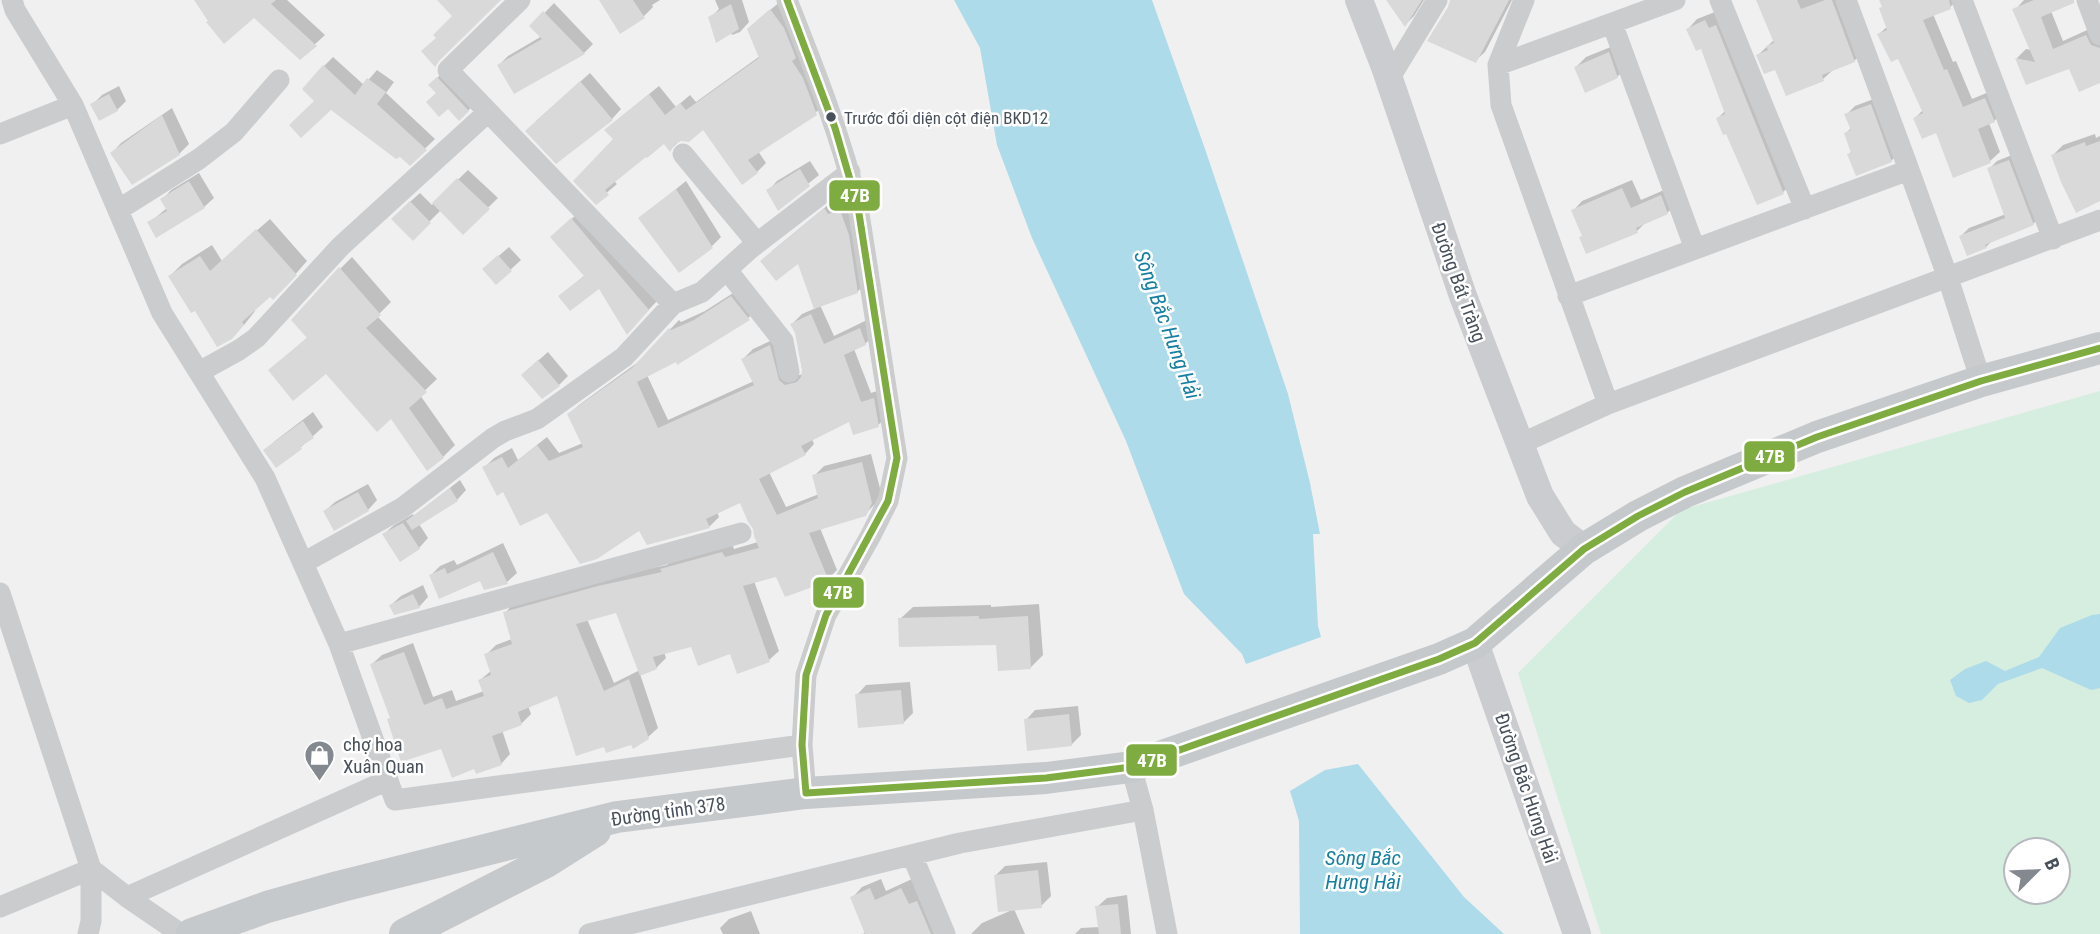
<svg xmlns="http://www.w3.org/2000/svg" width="2100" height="934" font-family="'Roboto Condensed',sans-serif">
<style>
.green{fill:#d6eee0;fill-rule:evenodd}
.water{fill:#addbe9}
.shadow{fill:#0003;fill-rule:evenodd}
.building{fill:#d9d9da}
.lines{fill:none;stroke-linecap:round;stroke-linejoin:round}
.street{stroke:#caccce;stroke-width:21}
.secondary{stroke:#cbcccf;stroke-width:28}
.primary{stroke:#c6c9cc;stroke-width:32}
.bus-1-casing{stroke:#fff;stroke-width:12}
.bus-1{stroke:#7fac40;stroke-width:7}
.bus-dot{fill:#48515b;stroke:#fff;stroke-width:2.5}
.labels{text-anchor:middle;stroke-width:5;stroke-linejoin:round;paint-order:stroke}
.bus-label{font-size:17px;fill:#48515b;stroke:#fff;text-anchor:start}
.street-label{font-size:19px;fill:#48515b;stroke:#fff}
.poi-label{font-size:19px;fill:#48515b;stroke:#fff;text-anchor:start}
.water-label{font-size:21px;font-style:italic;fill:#1580a1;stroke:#fff}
.line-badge{stroke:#fff;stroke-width:2.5}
.badge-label{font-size:19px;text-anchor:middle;font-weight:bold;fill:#fff}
</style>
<rect width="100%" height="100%" fill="#f0f0f0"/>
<!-- green -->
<path class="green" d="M2100,391V934H1601L1518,673L1681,510ZM2016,850H2058V892H2016Z"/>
<!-- water -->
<path class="water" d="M954,0H1152L1205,149L1288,394L1310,483L1320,534H1313L1318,626L1321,637L1246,664L1242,654L1184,594L1126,441L1032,238L997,145L980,48Z
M2100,614V688L2091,690L2042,668L1998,684L1982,700L1969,703L1956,696L1950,680L1965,669L1986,661L2005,671L2039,657L2060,628L2092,615Z
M1358,764L1464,897L1504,934H1300L1299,821L1290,791L1325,770Z"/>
<!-- shadow -->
<path class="shadow" d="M233,0H287L325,35L300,58L254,16Z
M601,0H660L652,5L653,7L644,16Z
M715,0H742L749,22L740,32L732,35L731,32L710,18L719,9Z
M1388,0H1424L1414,16L1405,25Z
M1452,0H1512L1485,52L1475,61L1450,7Z
M1758,0H1845L1864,51L1854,61L1833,70L1823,79L1776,67L1758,55L1774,40Z
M1881,0H1958L1950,7L1933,14L1953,62L1956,61L1972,99L1994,90L2003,112L1994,121L1989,123L2000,152L1990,161L1915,118L1923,110L1899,56L1879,34L1888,26Z
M2024,0H2064L2051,11L2063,41L2096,26L2100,35V82L2070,66L2027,83L2017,58L2026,49L2032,50L2015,10Z
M781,1L825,104L815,113L758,151L766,163L757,172L704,128L680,140L670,150L664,142L614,181L617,184L596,202L615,139L616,121L659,86L676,107L690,95L696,102L760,56L758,20Z
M554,3L593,44L584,53L499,65L508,56L542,36L532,26Z
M1715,12L1793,183L1783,192L1727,132L1718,118L1726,110L1702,46L1688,29L1697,19Z
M1618,44L1627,67L1617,77L1576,67L1586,57Z
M333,57L364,85L377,70L394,82L386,93L435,139L410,163L331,108L317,101L324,66Z
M590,73L621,109L612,119L536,121Z
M440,75L478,101L459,119L431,85Z
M119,86L126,101L117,110L92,105L102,95Z
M1879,97L1899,153L1891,161L1849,154L1852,151L1846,133L1851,128L1846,115L1855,106Z
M172,108L189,144L179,154L112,153L121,143Z
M2095,134L2096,138L2100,136V200L2053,155L2063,145Z
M2017,153L2041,216L2033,224L1993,240L1986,247L1961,236L1969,228L2006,214L1989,169L1997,161Z
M810,161L819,175L778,208L768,191L777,181Z
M468,170L498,198L463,232L441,210L413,238L402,209L420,193L432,205Z
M199,173L214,198L204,207L149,223L167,208L162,200L171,190Z
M1632,180L1641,200L1671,187L1677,203L1667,213L1647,221L1637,231L1583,235L1573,211L1582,201Z
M686,181L721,237L712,246L679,271L640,218Z
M834,200L838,206L849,201L867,282L857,292L820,305L834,336L869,319L875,334L865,344L854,349L871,393L883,389L888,416L878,425L850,420L812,439L814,444L805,454L769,472L786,507L819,494L814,476L824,466L871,454L881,492L875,504L865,514L820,528L837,570L828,579L777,575L754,581L779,651L769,660L692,645L664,652L666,658L656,668L640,674L658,728L648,737L632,743L605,745L559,694L528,706L531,714L522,723L502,730L510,754L501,764L476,767L392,717L372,664L382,655L413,643L433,697L452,690L456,701L484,691L480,680L492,670L486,655L496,645L512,639L505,613L514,603L609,577L667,565L671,560L732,543L734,549L758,542L755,528L740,500L717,512L719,517L710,526L648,543L640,528L547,510L504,490L484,468L494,458L512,448L518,460L547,437L559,453L583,443L569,414L579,405L641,360L679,320L681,322L705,311L741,288L758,309L748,318L647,375L668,420L754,381L743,359L753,349L779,337L796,376L803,374L796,333L792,324L802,314L816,308L799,261L772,251ZM618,611L640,670L614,683L587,619Z
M581,210L658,300L636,323L599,286L560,296L585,275L562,228Z
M270,219L307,261L285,286L271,294L254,309L255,311L244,325L195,308L170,276L182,264L212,245L222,261Z
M509,247L521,260L497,282L494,260Z
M352,257L391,302L377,316L437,379L420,395L455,445L443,457L392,417L326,372L270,370L308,337L340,269Z
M548,352L568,376L559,385L533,365Z
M313,412L323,427L301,447L277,465L265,450L275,441Z
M460,480L466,490L457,500L419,524L428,538L419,548L384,534L394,525L413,514L414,516Z
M368,484L377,500L368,510L325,511L335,502Z
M503,543L517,573L507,582L485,588L481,578L431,575L440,566L454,560L457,565Z
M423,585L428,597L419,607L391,605L401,596Z
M1039,604L1043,655L1030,668L998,643L900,619L913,607L991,605V607Z
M910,682L913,713L903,723L857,695L866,685Z
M1078,706L1081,735L1071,745L1026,720L1035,710Z
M1047,862L1051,896L1041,906L1014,909L1025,934H971L982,923L1012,910L996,875L1005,866Z
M881,879L886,891L912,879L941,934H863L866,931L852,898L862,887Z
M1127,895L1131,934H1075L1081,928L1100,927L1097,907L1107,898Z
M751,911L760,934H723L720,928L729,919Z"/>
<!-- building -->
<path class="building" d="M194,0H276L271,4L317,46L300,60L254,18L224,44L206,22L208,21Z
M437,0H501L439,61L435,67L421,51L436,38L433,35L452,16Z
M599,0H633L645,18L620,34Z
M1386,0H1422L1405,27Z
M1450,0H1509L1476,63L1427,41L1448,7Z
M1756,0H1797L1801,9L1825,0H1832L1855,62L1822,75L1824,81L1786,96L1775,70L1764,74L1756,55L1768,50L1766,46L1774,43Z
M1879,0H1949L1951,9L1923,20L1944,70L1947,69L1963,107L1985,98L1995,122L1978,129L1991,163L1953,178L1936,133L1922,139L1913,118L1923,113L1898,59L1891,62L1877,34L1887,30L1879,8L1882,7Z
M2034,0H2074V3L2041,17L2053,49L2086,35L2091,45L2100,48V83L2079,92L2069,69L2026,85L2015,58L2035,62L2012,9Z
M731,4L739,29L716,43L708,17Z
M770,9L784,28L796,58L792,61L803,78L817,115L748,160L758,173L742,185L703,130L689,142L681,141L675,144L670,152L664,144L647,158L646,157L605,190L609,195L596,205L573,181L613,139L604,130L649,94L665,115L680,103L686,110L759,58L747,29Z
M543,11L585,54L514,94L497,65L542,39L529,26Z
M1705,20L1709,28L1716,25L1784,194L1757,205L1726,134L1723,135L1716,118L1725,114L1701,49L1696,51L1686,29Z
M1609,52L1618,78L1585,93L1574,67Z
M323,65L355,95L367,78L386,92L377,104L427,150L410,166L400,157L396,159L331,110L301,138L289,125L314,101L302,89Z
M437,77L469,111L459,121L448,109L439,117L426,102L436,93L428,85Z
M580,81L613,120L556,164L525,131Z
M109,94L118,111L99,121L90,104Z
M1871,104L1892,162L1856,176L1847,154L1851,153L1844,133L1851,130L1844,114Z
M162,115L180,155L132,185L110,153Z
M2100,141V201L2076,213L2061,182L2051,155L2085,142L2086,146Z
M2009,160L2034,225L1985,245L1987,248L1967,256L1959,236L2005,218L1987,168Z
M800,169L810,186L778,211L766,190Z
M457,178L490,209L463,235L432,203Z
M189,181L205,208L156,238L147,222L167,211L160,199Z
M1622,188L1631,208L1661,195L1668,214L1636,228L1638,233L1586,254L1579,237L1582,236L1571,210Z
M676,189L713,248L679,273L638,218Z
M410,201L431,223L413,241L391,219Z
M824,208L828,214L840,210L849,235L858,293L814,309L798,264L776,281L760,261Z
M571,218L649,310L627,335L599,289L570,311L558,296L584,276L550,237Z
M256,229L297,275L273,300L270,297L242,322L244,325L232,339L217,347L195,311L191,313L168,276L200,256L210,271Z
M498,255L512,271L496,285L482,269Z
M339,267L381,315L366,328L427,392L409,408L444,458L427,471L391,419L377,432L326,374L293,401L268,370L307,338L291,320Z
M731,296L750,320L677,365L676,362L637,382L658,428L754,385L741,359L770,345L779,380L785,385L797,382L801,377L802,370L795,333L790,324L811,314L824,344L860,328L866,345L844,355L861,402L874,398L879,427L853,435L849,422L801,446L806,455L759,479L777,515L818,498L812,475L862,462L872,503L866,516L809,533L829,581L785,597L776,577L743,586L770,662L737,674L730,654L698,666L691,647L653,657L657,669L640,676L616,613L576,624L604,691L629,679L649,739L633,749L631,745L606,753L604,747L576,756L557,696L518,712L522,725L492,736L502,765L476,774L474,769L452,778L441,749L401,762L387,719L390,718L370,664L404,652L424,705L442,698L446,709L484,696L478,680L491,675L484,654L512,644L503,612L598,586L662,572L660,569L722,552L725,557L759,548L754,536L753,529L748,522L740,503L706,519L710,528L647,545L639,531L597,559L580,564L547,513L520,526L503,492L497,496L482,467L502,457L508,468L537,445L549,461L583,447L567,414L632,368L669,328L671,330L694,320Z
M538,360L560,386L542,399L521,375Z
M303,421L314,438L300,447L302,449L276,468L263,450Z
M450,488L458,501L412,530L406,521Z
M358,492L369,511L334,531L323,511Z
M403,523L420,549L400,562L382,534Z
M493,552L508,584L484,590L480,581L439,599L429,575L445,568L447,574Z
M413,594L420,608L394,615L389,605Z
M979,616V619L1028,616L1031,669L998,671L996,645L899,647L898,618Z
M901,690L904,724L858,728L855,694Z
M1069,714L1072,746L1027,751L1024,719Z
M1038,870L1042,908L998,912L994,875Z
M870,888L875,900L901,888L909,904L917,901L931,934H865L850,897Z
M1118,904L1121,934H1099L1095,906Z"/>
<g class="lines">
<!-- street -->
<path class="street" d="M12,0L15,10L73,105L162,313L265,478L339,644L395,800L802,745
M520,0L448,70L673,304L702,292L751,248L850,172
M787,0C814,68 841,136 858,207L897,458L888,501L871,535L826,615L806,675L802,745L806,793
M1720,0L1805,209
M1962,0L2053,239
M2087,0L2100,35
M1612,23L1695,249
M1498,65L1675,0
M1389,79L1437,0
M0,134L73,105
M683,154L757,243
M1909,170L1948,278L1981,381
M118,210L199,159L234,132L279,80
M727,270L783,341L789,372
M1568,296L1909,170L1846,0
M199,372L239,350L256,338L341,246L488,112
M1608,404L2100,220
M1520,444L1608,404L1501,105L1498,65L1524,0
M303,563L402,508L493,438L505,431L537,419L624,357L673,304
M0,593L91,869V921L88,934
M339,644L741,533
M1131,767L1143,810L1167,934
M912,855L945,934
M91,869L127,897L181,934
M127,897L388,780
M0,907L91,869
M589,934L960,843L1143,810"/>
<!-- secondary -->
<path class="secondary" d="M1359,0L1385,67L1463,296L1540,496L1563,533L1584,549
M1475,643L1577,934"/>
<!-- primary -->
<path class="primary" d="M192,934L267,907L338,887L617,817L806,793L1046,778L1131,767L1439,659L1475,643L1584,549L1638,516L1685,492L1817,437L1981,381L2100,348
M405,934L546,862L595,831"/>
<defs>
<path id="bus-1" d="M787,0L835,128L858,207L897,458L888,501L826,615L806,675L802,745L806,793
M806,793L1046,778L1131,767L1439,659L1475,643L1584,549L1638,516L1685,492L1817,437L1981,381L2100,348"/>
</defs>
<!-- bus-1 casing -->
<use href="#bus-1" class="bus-1-casing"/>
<!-- bus-1 -->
<use href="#bus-1" class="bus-1"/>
</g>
<!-- icons -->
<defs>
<symbol id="shop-pin" viewBox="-11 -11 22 30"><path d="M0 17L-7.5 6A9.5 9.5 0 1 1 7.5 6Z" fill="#83898f" stroke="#fff"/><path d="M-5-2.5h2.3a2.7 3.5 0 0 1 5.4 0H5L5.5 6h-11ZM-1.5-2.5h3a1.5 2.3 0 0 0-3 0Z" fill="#fff"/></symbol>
</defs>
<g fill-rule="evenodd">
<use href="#shop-pin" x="302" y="738" width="35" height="47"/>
</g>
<!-- markers -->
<circle class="bus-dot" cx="831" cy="117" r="6"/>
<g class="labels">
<!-- bus labels -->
<g class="bus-label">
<text x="844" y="124">Trước đối diện cột điện BKD12</text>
</g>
<!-- street labels -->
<g class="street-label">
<text transform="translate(1459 282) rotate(70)" y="7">Đường Bát Tràng</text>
<text transform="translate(1527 788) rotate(71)" y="7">Đường Bắc Hưng Hải</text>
<text transform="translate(668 811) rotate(-8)" y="7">Đường tỉnh 378</text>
</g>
<!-- poi labels -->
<g class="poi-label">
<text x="343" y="751">chợ hoa<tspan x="343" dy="22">Xuân Quan</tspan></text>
</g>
<!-- water labels -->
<g class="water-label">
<text transform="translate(1167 325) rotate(70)" y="7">Sông Bắc Hưng Hải</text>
<text x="1363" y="865">Sông Bắc<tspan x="1363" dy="24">Hưng Hải</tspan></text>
</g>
</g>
<g class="line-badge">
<rect x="828" y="179" width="53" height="33" rx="7" fill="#7fac40"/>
<rect x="1743" y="440" width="53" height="33" rx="7" fill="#7fac40"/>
<rect x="812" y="576" width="53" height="33" rx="7" fill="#7fac40"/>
<rect x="1125" y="743" width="53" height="34" rx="7" fill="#7fac40"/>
</g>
<g class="badge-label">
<text x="855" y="202">47B</text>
<text x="1770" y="463">47B</text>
<text x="838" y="599">47B</text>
<text x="1152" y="767">47B</text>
</g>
<!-- north arrow -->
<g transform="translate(2037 871) rotate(66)"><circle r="33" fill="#ffffff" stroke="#b6b9bd" stroke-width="2"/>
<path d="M0-5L12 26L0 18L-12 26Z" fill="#83898f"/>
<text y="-10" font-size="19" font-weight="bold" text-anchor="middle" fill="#48515b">B</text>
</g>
</svg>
